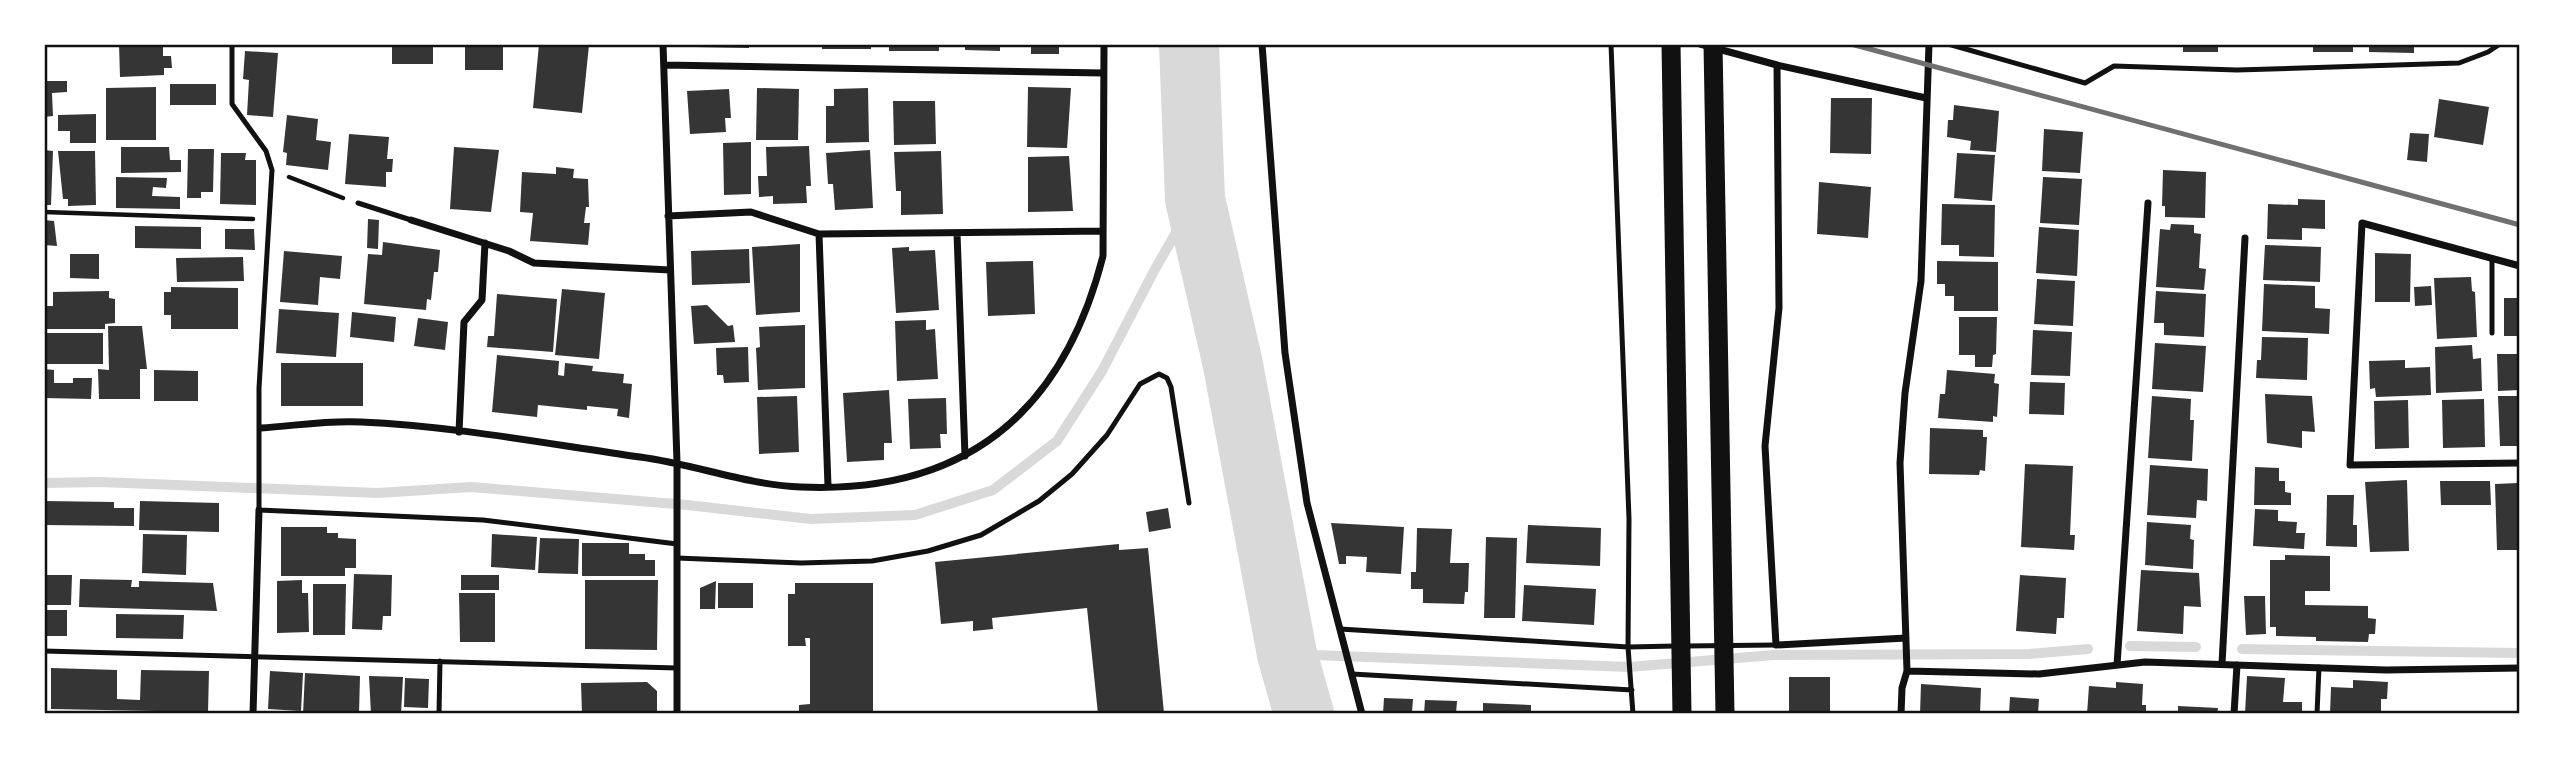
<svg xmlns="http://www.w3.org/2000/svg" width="2564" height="758" font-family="'Varela Round',sans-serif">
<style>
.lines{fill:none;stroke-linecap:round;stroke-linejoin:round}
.stream{stroke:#d9d9d9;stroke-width:10}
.river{stroke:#d9d9d9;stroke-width:60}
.building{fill:#353535}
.path{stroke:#111;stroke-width:4.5}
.service{stroke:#111;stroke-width:5}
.minor{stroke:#111;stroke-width:7}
.trunk{stroke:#111;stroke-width:19}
.rail{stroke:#707070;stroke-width:5}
.neatline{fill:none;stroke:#111;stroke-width:2.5}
</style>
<rect width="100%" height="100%" fill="#fff"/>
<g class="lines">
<!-- stream -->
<path class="stream" d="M44,483L101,482L378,493L471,487L687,505L811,519L915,515L993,490L1057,441L1102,371L1154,271L1195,199
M2130,646L2196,647
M2242,649L2520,653
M1287,654L1629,667L1774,655L2029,654L2088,649"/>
<!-- river -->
<path class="river" d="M1189,44L1195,199L1233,365L1287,654L1304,714"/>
</g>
<!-- building -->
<path class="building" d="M119,44H163V56H171L172,68H164V75L120,77Z
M392,44H433V64H392Z
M465,44H503V70H465Z
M539,44L589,45L582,113L533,108Z
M695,44H749V48L695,47Z
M822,44H871V49H822Z
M889,44H939V51H889Z
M965,44H1000V51L965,50Z
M1031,44H1059V54H1031Z
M2183,44H2218V52H2183Z
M2313,44H2353V52H2313Z
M2369,44H2414V53L2369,52Z
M245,51L278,53L273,117L247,115L249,80L243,79Z
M44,81H67V92L52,93L53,116L44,117Z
M170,84H216V105H170Z
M156,87V140H106V88Z
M1028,87L1071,88L1067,148L1027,147Z
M757,88L799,89L798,140H756Z
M868,88L869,142L826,143V106H834V89Z
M729,89L731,118H725L726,132L690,134L687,91Z
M1831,98H1872L1871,154L1830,153Z
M2439,99L2489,107L2483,145L2434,137Z
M893,101H935L936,144L894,145Z
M1954,105L1999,111L1996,152L1970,150L1971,141L1947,137L1948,120H1953Z
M96,114V143H70V131H58V115Z
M287,115L318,119L316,140L331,142L328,170L286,165L287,153L283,152Z
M2044,129L2083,132L2080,173L2042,171Z
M2410,133L2429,134L2427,162L2407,160Z
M349,134L389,137L387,159H393L392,172H386V187L345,184Z
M751,142V194L724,195L723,143Z
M809,146L811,186H806L807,203L773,204V196L759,197L758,176H767L766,147Z
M121,147H169L170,160H181V172L121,173Z
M454,147L499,150L491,212L450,209Z
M188,149H214L213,192H201V198H187Z
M44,150L53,151L51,205H44Z
M870,150L873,208L835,210L833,184H828L826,153Z
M58,151H95L96,205L68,206V199H63Z
M941,151L943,214L901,215V191H896L894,152Z
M221,153H246L245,160H256V205L220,204Z
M1957,153L1995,155L1992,201L1954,198Z
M1069,156L1073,211L1028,212V157Z
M556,167L574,169L573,178L588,179L589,207H586L584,223H590L588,245L530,241L533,213L520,212L522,172L556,174Z
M2163,170L2206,172L2205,218L2165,217V206H2162Z
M116,177L167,178L166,188L153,187L152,196L180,197V209L116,208Z
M2043,177L2082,179L2079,225L2040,223Z
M1819,182L1871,187L1868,238L1817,234Z
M2298,199L2325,200V229L2302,228V240L2267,239L2268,204L2298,205Z
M1942,204L1995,205L1994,257L1959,256V245H1941Z
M368,219L379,220L378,249L367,248Z
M44,220L54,221L57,246L44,245Z
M2171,224L2194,225V233L2201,234L2199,268L2206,269L2204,290L2156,287L2160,229L2170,230Z
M135,226L201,227V249L135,248Z
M2039,227L2079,230L2077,276L2036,273Z
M225,229H254L255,250L225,249Z
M383,242L440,250L438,272H434L431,300L427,299L426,310L364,304L368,254L382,255Z
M800,244V312L756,315L752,247Z
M2265,245L2321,247L2320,282L2263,280Z
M909,247V251L935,250L939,310L896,313L892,248Z
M749,249L750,283L692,285L691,251Z
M284,251L342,256L340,279L320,277L318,305L280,302Z
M2375,253L2411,254L2410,302H2375Z
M70,254H99V279L70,278Z
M243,257L244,281L177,282L176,258Z
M1033,261L1035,314L988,316L986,262Z
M1937,261L1998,262V311H1954V296H1945V284H1937Z
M2471,277L2472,291L2475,292L2477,337L2437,339L2434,278Z
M2037,279L2075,281L2073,326L2034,324Z
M2264,284L2315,286V308L2330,309L2329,334L2262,331Z
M2431,286L2432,305L2415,306L2414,287Z
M171,287L238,288V329H171V315H164V292H171Z
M562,289L605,293L599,359L555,355Z
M109,291V298L115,299V323L105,324V329H45V306H53V292Z
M2156,291L2206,294L2204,337L2164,335V323H2154Z
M497,294L557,299L553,352L487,347L488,336H494Z
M2504,298H2520V336H2504Z
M707,305L728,326L733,325L735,342L694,344L691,306Z
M279,309L339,313L336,357L276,353Z
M352,312L396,317L394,342L350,337Z
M1959,317H1997L1996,354L1993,355L1992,367H1975V355H1959Z
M418,318L448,322L445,350L414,346Z
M926,320V330L935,329L938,379L897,381L895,321Z
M805,325V388L758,390L756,348L760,347L759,327Z
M108,326H142L147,369H140V399H99L98,369L109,370Z
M2033,330L2072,332L2070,376L2031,375Z
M44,333H103V364H44Z
M2262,337L2308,338L2307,380L2256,378L2257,360H2261Z
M2155,343L2206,346L2203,392L2152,389Z
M2472,345L2473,359L2481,358L2482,391L2436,393L2435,347Z
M748,347L749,382L724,383L723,375H717L716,348Z
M2497,354H2520V390L2498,391Z
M497,355L559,361L558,375L564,376L565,363L593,366L592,371L624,374L623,383L632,384L629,418L617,416L618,409L587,406V410L538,405L537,417L492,412Z
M2405,360V368L2430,367L2431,395L2376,397L2375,388L2370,389L2369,361Z
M281,363H363V406H281Z
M44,369L54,370V383H73V378H92L91,399L44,398Z
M154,370L198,371V401H154Z
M1947,370L1995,374L1994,383L1999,384L1997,417L1993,416V422L1938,418L1940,394H1945Z
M2030,382L2065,383L2064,415L2029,414Z
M889,390L892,443H884V460L847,462L843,393Z
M2265,394L2312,396L2315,432L2302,431V448L2267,443Z
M797,396L799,452L759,454L757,397Z
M2152,396L2191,399L2190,420H2194L2192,461L2148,458Z
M2498,396H2520V446H2500Z
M946,398L947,434H940L941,448L910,449L908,399Z
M2484,399L2485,447L2443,448L2442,400Z
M2408,400L2409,448L2375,449L2374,401Z
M1930,428L1983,430V437H1987L1985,471L1980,470L1979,475L1929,474Z
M2025,464L2073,466L2070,535H2075L2074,550L2021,547Z
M2150,465L2208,469L2207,501L2197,500L2196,518L2147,515Z
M2255,467L2279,468V481H2285V492L2291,493V505H2254Z
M2407,480L2409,551L2370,552L2365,482Z
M2440,481H2490L2491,505H2441Z
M2518,483L2520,550H2497L2495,484Z
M2327,495H2354L2353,525H2357V547L2326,546Z
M44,501L114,502V508H134V526L44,525Z
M140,501L219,503V532L139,530Z
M1168,508L1171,528L1149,532L1146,512Z
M2255,509L2278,510V521L2297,522L2296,533H2305L2304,549L2253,546Z
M2147,522L2191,525L2190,539L2194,540L2193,569L2145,565Z
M1331,523L1404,527L1401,574L1366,572L1367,557L1346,556V564H1339Z
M1528,525L1601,528L1600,566L1526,563Z
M281,527H327V533H338V538L356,539V568H345V576H281Z
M1417,528L1452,529L1450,563H1469L1468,592H1465L1464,604L1423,603V589H1411V572H1416Z
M143,534L187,535L186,575L142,573Z
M492,534L537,537L535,570L491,567Z
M1486,537L1517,538L1515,618H1484Z
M540,538L579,539L578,574L538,573Z
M582,543H629V554H645V560H655V576H582Z
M1119,544V550L1148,548L1164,713L1098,714L1087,608L992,618L993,629L973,631V621L941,624L935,562Z
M2285,555L2330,556V591H2305V605L2368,606V618L2376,619L2375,634H2369L2368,642L2316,641V637L2276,636V627H2270V560H2285Z
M2141,570L2199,573L2201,607L2184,606L2183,634L2137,631Z
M354,574L392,575L391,616H383L382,630L352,629Z
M44,575H72L71,605H44Z
M461,575H499V590H461Z
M2020,575L2066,578L2064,618H2057L2056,634L2016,631Z
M80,579L132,580L131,587H139V581L213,583L217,611L79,607Z
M302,580V593H308L309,632L277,633V581Z
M585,580H658L657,650L585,649Z
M716,581L715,609H700V588Z
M718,583H753V608H718Z
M795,583H873V714H799V705L810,704V638H805L806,646H788V594H795Z
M313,584H346L345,635H313Z
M1524,585L1596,589L1594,625L1522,621Z
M459,593H495V642H460Z
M2244,596H2265L2266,634L2246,635Z
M44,610H67V636H44Z
M116,614L184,615L183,639L116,638Z
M51,668L117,670V699L140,700L141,670L209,671L208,712L51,709Z
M270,671L303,673L301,711L268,709Z
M305,673L360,676L359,714H303Z
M369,676L403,677L401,714H371Z
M2247,676L2285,678L2283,702H2302V714H2245Z
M1789,677H1830V714H1789Z
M405,678L429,679L428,708L404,707Z
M2353,680L2388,682L2387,699H2381V714H2330L2331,687L2353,688Z
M647,682L657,691V714H582L581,683Z
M2116,682L2143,684L2142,705H2146V714H2087L2089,686L2116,688Z
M1921,684L1981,688L1980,714H1920Z
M2010,697L2039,699L2038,714H2009Z
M1384,698L1413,699L1412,712L1420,714H1383Z
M1425,700L1457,701L1456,714H1424Z
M1483,703L1531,705V714H1483Z
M2178,706L2218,708L2217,714H2178Z"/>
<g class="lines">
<!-- path -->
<path class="path" d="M289,177L343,198
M44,212L253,219"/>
<!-- service -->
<path class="service" d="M232,44V104L266,151L272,170L259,388V510L483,520L677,544
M1611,44L1629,519L1628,647L1633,714
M1948,44L2085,83L2114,66L2237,70L2459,63L2488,52L2500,44
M358,203L411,220
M2492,259V333
M677,558L801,563L872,561L928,551L981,535L1039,501L1072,474L1107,435L1140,384L1159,374L1167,378L1171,387L1189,503
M1340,629L1628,647L1676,646
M1686,646L1776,645
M44,651L677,668
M1352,674L1632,690
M439,714L440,661
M2317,714L2319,667"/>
<!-- minor -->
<path class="minor" d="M663,44L677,462V714
M1262,44L1285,353L1307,503L1362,714
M1700,44L1777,65L1926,98
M664,65L1103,73
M1777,65L1779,308L1765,446L1776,645L1906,638
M668,216L751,212L819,234L1103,231
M411,220L509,251L534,263L670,270
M957,233L965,456
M819,234L828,486
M2520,266L2362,223L2350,465L2520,463
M261,428C294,426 328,420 361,422C454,426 548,444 640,457C694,464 747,485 801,487C965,494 1063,413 1103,256L1104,44
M459,432L464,322L482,300L485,243
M2222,664L2245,238
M2117,665L2148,203
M1907,671L2039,674L2145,662L2386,670L2520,668
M253,714L259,510
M1901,714L1902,688L1907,671L1900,463L1905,393L1921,281L1929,44
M2234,714L2237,665"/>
<!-- trunk -->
<path class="trunk" d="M1671,44L1682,714
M1713,44L1725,714"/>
<!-- rail -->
<path class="rail" d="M1851,44L2520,225"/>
</g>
<!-- border -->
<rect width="2564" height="758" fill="none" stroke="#ffffff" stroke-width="91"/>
<rect x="46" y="46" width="2472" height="666" class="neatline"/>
</svg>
